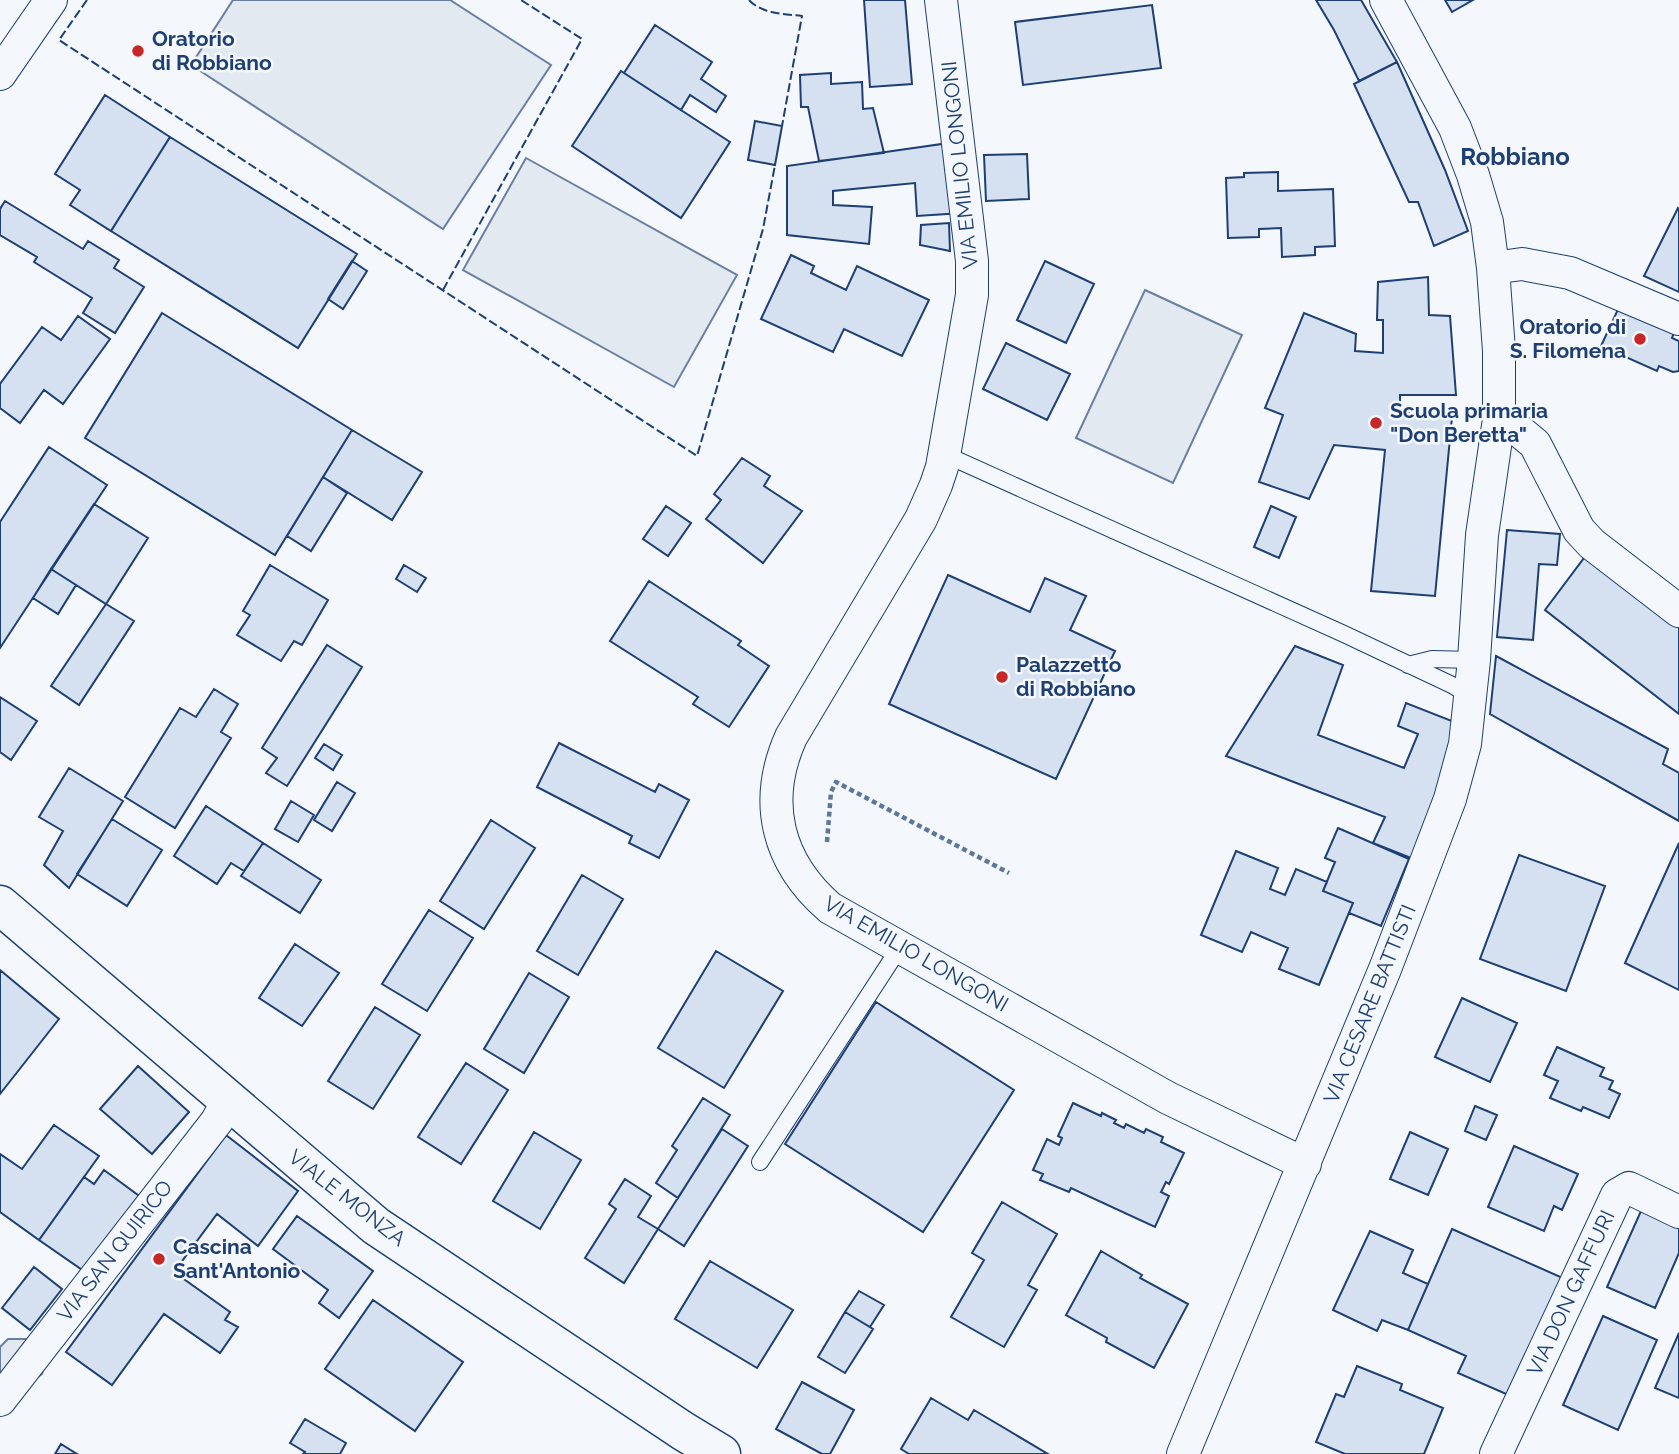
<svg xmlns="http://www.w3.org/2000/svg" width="1679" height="1454" font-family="Raleway,sans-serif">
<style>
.green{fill:#e3e9f0;stroke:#687fa3;stroke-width:2}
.building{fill:#d5e0f0;stroke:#1d3f73;stroke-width:2}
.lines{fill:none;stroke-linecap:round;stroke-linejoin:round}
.service-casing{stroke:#1d3f73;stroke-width:18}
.minor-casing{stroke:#1d3f73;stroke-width:34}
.secondary-casing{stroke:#1d3f73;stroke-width:41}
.path{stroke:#5e769c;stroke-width:4.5;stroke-dasharray:5 3.5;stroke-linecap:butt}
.service{stroke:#f4f7fb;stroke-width:16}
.minor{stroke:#f4f7fb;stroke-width:32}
.secondary{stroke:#f4f7fb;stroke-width:38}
.fence{stroke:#1d3f73;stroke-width:2;stroke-dasharray:9 3.5;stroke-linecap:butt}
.poi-dot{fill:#c62828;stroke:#f4f7fb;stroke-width:2.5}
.labels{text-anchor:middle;stroke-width:5;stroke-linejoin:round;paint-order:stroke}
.poi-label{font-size:21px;font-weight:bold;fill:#1d3f73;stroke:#f4f7fb;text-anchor:start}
.street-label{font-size:21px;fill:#1d3f73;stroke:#f4f7fb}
.quarter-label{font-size:24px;font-weight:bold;fill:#1d3f73;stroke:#f4f7fb}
</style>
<rect width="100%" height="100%" fill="#f4f7fb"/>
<!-- green -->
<path class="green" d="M233,0H450L551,65L443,229L191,65Z
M526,158L737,275L674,387L463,270Z
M1145,290L1242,335L1173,483L1076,438Z
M8,1339H30L48,1353L42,1374L0,1406V1347Z"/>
<!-- building -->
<path class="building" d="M864,0H905L912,84L870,87Z
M1316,0H1361L1397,62L1359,81L1334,30Z
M1445,0H1473L1452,12Z
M1152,5L1161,68L1023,85L1015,22Z
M655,25L712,62L701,79L726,96L716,112L690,95L681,110L624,73Z
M1397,62L1445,170L1468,231L1434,246L1418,202H1409L1354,84Z
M621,71L730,142L681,218L572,146Z
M831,73V84L862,82L863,109L873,108L884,153L819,161L808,107H801L800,75Z
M105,95L170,137L111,231L70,205L80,190L55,174Z
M755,121L782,126L775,165L748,160Z
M170,137L357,254L298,348L111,231Z
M956,142L962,213L917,216L915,183L833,191V205L872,207L869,244L787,235V166Z
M1027,154L1029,199L986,201L984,155Z
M1278,172V191L1333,189L1335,246L1315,247V255L1282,257L1281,228L1259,229V237L1228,238L1226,178L1244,177V173Z
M5,201L83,249L88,241L119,260L114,268L144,287L115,333L83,313L92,298L34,262L37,257L0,235V209Z
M1678,208L1679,209V292L1644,276Z
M949,223L950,251L920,245L921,225Z
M791,255L814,266L811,273L846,290L857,266L929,300L902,356L844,329L833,352L761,319Z
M352,261L367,271L343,309L328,299Z
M1045,261L1094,284L1066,343L1017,320Z
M1428,277L1429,315L1450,316L1456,395H1400V412L1452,417L1435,596L1371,591L1385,450L1334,445L1309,499L1259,482L1283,415L1265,408L1304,313L1356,334L1355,351L1383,353V320H1377L1378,282Z
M1620,305L1675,330L1672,338L1679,341V371L1673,372L1659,366L1657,371L1601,346Z
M162,313L352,430L275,555L85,438Z
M78,316L110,339L63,404L44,390L20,423L0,408V384L42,327L61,340Z
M1006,343L1070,374L1047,420L983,389Z
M352,430L422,472L392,520L323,477Z
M49,447L107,485L0,648V522Z
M742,458L770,476L764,486L802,511L763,563L706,519L721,500L714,494Z
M323,477L347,493L311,551L287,536Z
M94,504L148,538L106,604L51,569Z
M666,506L691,523L668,556L643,539Z
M1271,506L1296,517L1279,558L1254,547Z
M1507,530L1560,534L1557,565L1539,564L1533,640L1497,637Z
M1587,554L1679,626V714L1545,610Z
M270,565L328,600L302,645L294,641L281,661L237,635L250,615L243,611Z
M404,565L426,578L417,592L396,579Z
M51,569L76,585L58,614L33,598Z
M948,575L1030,612L1045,578L1086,596L1070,630L1115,651L1056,779L889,704Z
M649,581L741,641L738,645L769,666L729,727L693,704L698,697L610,641Z
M106,604L134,621L79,705L51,686Z
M327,645L362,667L287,786L266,773L277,758L262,748Z
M1295,646L1343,665L1318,735L1404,768L1418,734L1398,726L1406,703L1457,723L1416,860L1373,843L1385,817L1226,756Z
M1496,656L1668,749L1663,764L1679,773V821L1490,714Z
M214,689L238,704L221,732L231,738L175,828L125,797L180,708L196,717Z
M0,697L37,721L11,760L0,752Z
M559,743L655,792L659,784L689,800L659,858L629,843L632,836L537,787Z
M324,744L342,755L333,770L315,758Z
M69,768L123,801L69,888L44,865L63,831L39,817Z
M337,782L355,793L332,831L314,820Z
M291,801L314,815L298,842L275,829Z
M206,806L263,843L244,871L231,863L217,884L174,856Z
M112,819L162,850L127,906L77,874Z
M491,820L535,848L484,929L440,901Z
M1338,828L1409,859L1381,926L1349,913L1353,903L1323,891L1335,862L1325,858Z
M263,843L321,880L300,913L241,876Z
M1679,843V990L1625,963Z
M1236,851L1278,868L1270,889L1285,895L1296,869L1327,882L1323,891L1353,903L1319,985L1279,969L1288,948L1251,932L1242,952L1201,935Z
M1519,855L1605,886L1566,991L1480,959Z
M582,875L623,899L578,975L537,951Z
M429,910L473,938L427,1011L382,984Z
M295,944L339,973L302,1026L259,998Z
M716,951L783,991L724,1088L658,1048Z
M0,970L59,1019L0,1094Z
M529,973L569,997L524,1073L484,1049Z
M1462,998L1517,1023L1490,1082L1435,1057Z
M876,1002L1014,1090L923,1232L785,1144Z
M375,1007L420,1035L373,1109L328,1081Z
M1557,1047L1604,1068L1600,1076L1613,1081L1609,1089L1620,1094L1609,1118L1583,1107L1581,1111L1550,1098L1558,1081L1544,1075Z
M466,1063L508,1090L461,1164L418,1137Z
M138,1066L189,1112L152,1154L100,1109Z
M703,1098L730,1115L678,1198L656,1183L677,1150L672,1146Z
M1073,1103L1101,1116L1102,1113L1116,1120L1114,1123L1124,1128L1126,1124L1144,1133L1146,1129L1163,1137L1161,1142L1184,1153L1169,1184L1166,1182L1161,1192L1169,1196L1155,1227L1071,1188L1069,1192L1040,1180L1043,1174L1033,1170L1047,1139L1059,1145L1062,1138L1058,1136Z
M1475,1106L1497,1115L1486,1140L1465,1131Z
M54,1125L99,1156L39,1240L0,1212V1154L22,1169Z
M722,1129L748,1146L684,1246L658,1229Z
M534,1132L581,1160L540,1229L493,1201Z
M1410,1132L1448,1149L1428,1195L1390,1179Z
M226,1135L298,1191L258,1246L217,1214L174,1272L230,1312L225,1320L238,1327L220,1353L164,1314L112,1385L66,1352Z
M1514,1146L1578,1174L1562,1210L1554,1206L1544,1231L1488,1207Z
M104,1170L142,1198L88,1274L39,1240L84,1177L94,1184Z
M625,1179L651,1196L638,1217L658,1229L624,1283L585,1258L616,1209L609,1204Z
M1002,1202L1057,1234L1028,1285L1037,1290L1004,1347L951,1317L984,1260L972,1253Z
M1641,1211L1679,1228V1253L1655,1308L1607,1287Z
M297,1216L373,1271L339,1318L319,1303L328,1290L273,1249Z
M1452,1229L1565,1279L1513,1397L1458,1373L1466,1356L1408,1330Z
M1370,1231L1413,1250L1403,1273L1428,1284L1408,1330L1382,1320L1377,1331L1333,1310Z
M1101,1251L1142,1275L1140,1278L1188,1304L1154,1368L1106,1342L1107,1338L1066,1315Z
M710,1261L793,1310L757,1368L675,1319Z
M34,1267L62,1289L30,1330L2,1308Z
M859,1291L884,1305L870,1327L845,1312Z
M373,1300L463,1362L415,1431L325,1369Z
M845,1312L873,1329L845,1373L818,1357Z
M1603,1316L1657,1340L1618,1430L1563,1405Z
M1679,1333V1398L1655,1388Z
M1357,1366L1402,1384L1400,1390L1443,1408L1424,1454H1345L1316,1442L1336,1394L1344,1397Z
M802,1382L854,1410L830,1454H822L776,1429Z
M931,1398L968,1420L974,1410L1048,1454H909L901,1449Z
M305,1419L346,1443L340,1454H303L305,1452L290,1443Z
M61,1444L77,1454H55Z"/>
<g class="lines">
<defs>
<path id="service" d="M944,454L1344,634L1452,685L1470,696
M1408,665L1432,659L1474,660
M760,1162L900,947"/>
<path id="minor" d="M941,0L972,261V295L942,467L936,485L921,519L791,737C762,802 777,862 830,908L1168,1098L1305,1164
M0,74L51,0
M1493,268L1522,264L1570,273L1679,319
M1499,419L1511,424L1535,444L1579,530L1592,544L1679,611
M0,1400L217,1121L228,1100
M1183,1454L1385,969L1450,799L1465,744L1474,660L1482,535L1499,419V351L1493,268L1487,222L1473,175L1455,128L1386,0
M1496,1454L1617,1195L1629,1188L1679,1212"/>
<path id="secondary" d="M0,905L376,1226L683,1431L721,1454"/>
</defs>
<!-- service casing -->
<use href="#service" class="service-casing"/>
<!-- minor casing -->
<use href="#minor" class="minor-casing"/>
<!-- secondary casing -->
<use href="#secondary" class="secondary-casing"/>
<!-- path -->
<path class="path" d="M827,842L831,792L836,782L1009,873"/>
<!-- service -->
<use href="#service" class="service"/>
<!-- minor -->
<use href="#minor" class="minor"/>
<!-- secondary -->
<use href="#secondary" class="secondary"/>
<!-- fence -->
<path class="fence" d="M87,0L59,40L697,456L763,229L775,165
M749,0C762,14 784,14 802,16L782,126
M443,290L582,39L521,0"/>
</g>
<!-- markers -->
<g class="poi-dot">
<circle cx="138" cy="51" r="7"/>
<circle cx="1640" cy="339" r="7"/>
<circle cx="1376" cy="423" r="7"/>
<circle cx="1002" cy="677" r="7"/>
<circle cx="159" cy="1259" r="7"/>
</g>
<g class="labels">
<!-- poi labels -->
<g class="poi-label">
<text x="152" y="46">Oratorio<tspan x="152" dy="24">di Robbiano</tspan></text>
<text x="1626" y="334" text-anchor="end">Oratorio di<tspan x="1626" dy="24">S. Filomena</tspan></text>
<text x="1390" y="418">Scuola primaria<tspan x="1390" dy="24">"Don Beretta"</tspan></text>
<text x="1016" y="672">Palazzetto<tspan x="1016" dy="24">di Robbiano</tspan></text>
<text x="173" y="1254">Cascina<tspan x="173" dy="24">Sant'Antonio</tspan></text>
</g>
<!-- street labels -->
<g class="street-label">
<text transform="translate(960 165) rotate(-96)" y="7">VIA EMILIO LONGONI</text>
<text transform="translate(916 954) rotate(30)" y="7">VIA EMILIO LONGONI</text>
<text transform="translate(1370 1004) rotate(-68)" y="7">VIA CESARE BATTISTI</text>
<text transform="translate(347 1198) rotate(38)" y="7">VIALE MONZA</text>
<text transform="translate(115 1251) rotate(-52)" y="7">VIA SAN QUIRICO</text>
<text transform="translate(1571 1293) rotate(-65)" y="7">VIA DON GAFFURI</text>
</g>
<!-- quarter labels -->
<g class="quarter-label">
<text x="1515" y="165">Robbiano</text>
</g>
</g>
</svg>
